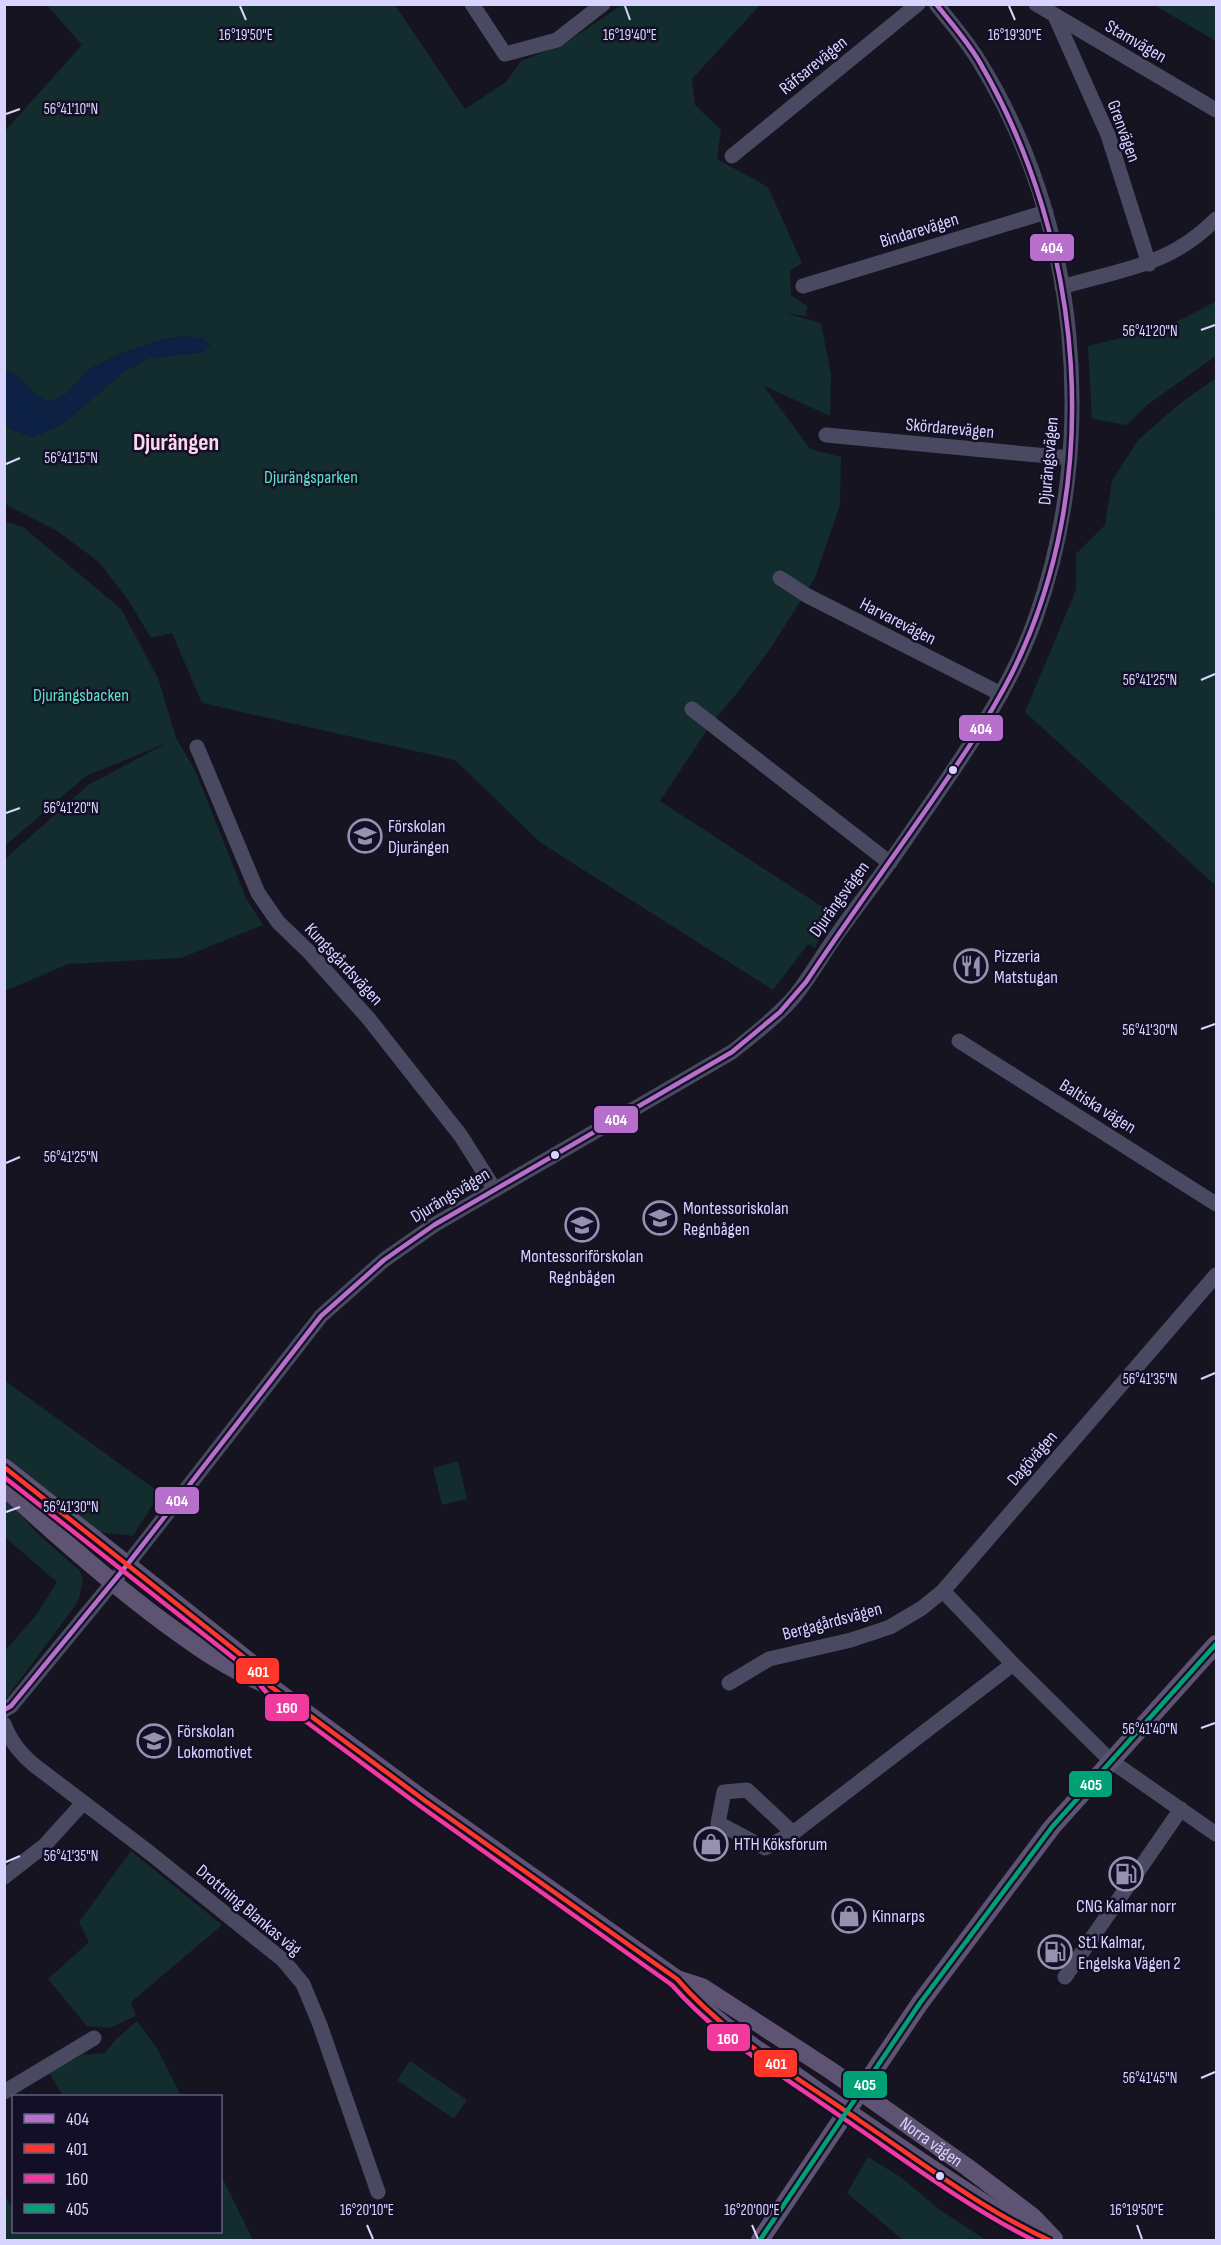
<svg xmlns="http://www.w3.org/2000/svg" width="1221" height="2245" font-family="'Sofia Sans Condensed',sans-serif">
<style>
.green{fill:#132c2d}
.water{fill:#0d2144}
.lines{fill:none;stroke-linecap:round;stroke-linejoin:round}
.stream{stroke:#0d2144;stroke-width:4.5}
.minor{stroke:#4a4962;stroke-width:15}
.major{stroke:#5e5373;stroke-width:18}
.bus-1-casing{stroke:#130f26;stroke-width:9}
.bus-2-casing{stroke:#130f26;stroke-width:9}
.bus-3-casing{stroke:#130f26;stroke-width:9}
.bus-4-casing{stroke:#130f26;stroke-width:9}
.bus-1{stroke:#b76fcc;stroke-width:4.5}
.bus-2{stroke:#ff372b;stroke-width:4.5}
.bus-3{stroke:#f13a9d;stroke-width:4.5}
.bus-4{stroke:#00a174;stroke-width:4.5}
.ticks{fill:none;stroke:#d9d4ff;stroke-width:2}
.bus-dot{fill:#d9d4ff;stroke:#130f26;stroke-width:2}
.labels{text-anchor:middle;stroke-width:5;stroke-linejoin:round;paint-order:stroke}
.street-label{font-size:18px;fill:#d9d4ff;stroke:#130f26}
.park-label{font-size:18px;fill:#5fe0c0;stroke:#130f26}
.poi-label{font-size:18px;fill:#d9d4ff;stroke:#130f26;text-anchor:start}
.district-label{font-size:24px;font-weight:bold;fill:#ffd6f0;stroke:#130f26}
.ticks-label{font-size:15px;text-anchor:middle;fill:#d9d4ff;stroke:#130f26;stroke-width:5;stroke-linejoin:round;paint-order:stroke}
.line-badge{stroke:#130f26;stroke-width:2}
.badge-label{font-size:16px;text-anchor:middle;font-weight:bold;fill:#fff}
</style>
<rect width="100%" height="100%" fill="#161421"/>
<!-- green -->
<path class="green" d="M47,5H395L465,109L506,82L521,61L564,44L622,5H760L692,79L695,105L721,130L717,159L768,187L802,263L790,271L791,295L807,306L806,316L785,313L821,323L831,374L830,416L764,386L810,449L841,457L840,505L815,578L770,649L737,693L711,724L660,801L832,913L815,948L808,944L773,990L541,843L455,760L202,703L172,633L151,638L128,600L99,562L57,531L5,504L4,423L11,429L33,437L61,425L125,371L149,358L205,352L187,336L164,339L119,354L88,370L65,395L48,402C27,394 28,377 5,371V131L82,45Z
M1154,5H1216V41Z
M1216,301V356L1147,405L1127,425L1092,419L1088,346L1169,326Z
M1216,378V886L1025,712L1076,590V554L1105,525L1112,481L1138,440L1179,404Z
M5,521L23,527L121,609L158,678L176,738L195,770L246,898L263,925L181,958L68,964L5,991V859L88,785L167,743L86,776L5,846Z
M4,1380L160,1493L133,1536L98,1532L5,1456Z
M458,1461L467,1499L442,1505L433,1468Z
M5,1498L39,1535L80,1571L83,1580L79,1598L73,1609L5,1700L4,1652L37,1614L57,1582L5,1537Z
M131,1851L222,1925L131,2002L136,2016L110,2028L87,2026L48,1979L89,1942L79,1922Z
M137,2021L158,2050L181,2096H63L49,2073L82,2055L105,2053L116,2039Z
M410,2061L467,2100L454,2119L397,2080Z
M868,2157L902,2178L940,2210L986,2240H903L847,2193Z
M221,2175L253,2240H5V2196L13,2208L14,2232H220Z"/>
<!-- water -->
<path class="water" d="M187,336L204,338L210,345L205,352L149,358L125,371L61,425L33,437L11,429L5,423V371C28,377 27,394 49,402L65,395L88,370L119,354L164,339Z"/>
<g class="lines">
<!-- stream -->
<path class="stream" d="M1216,517V516"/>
<!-- minor -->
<path class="minor" d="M472,4L505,54L557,40L603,4
M1036,4L1216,110
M1055,16L1108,135L1149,264
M732,156L918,4
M803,286L1046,212
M1062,287C1122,269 1170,266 1216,219
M826,435L1070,458
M780,578L806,595L1001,694
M692,709L890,863
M197,747L258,893L278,922L308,951L369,1019L461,1136L495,1190
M959,1041L1216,1204
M943,1591L1013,1664L1111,1761L1216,1834
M729,1683L769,1659L851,1640L890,1627L922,1608L943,1591L1216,1275
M4,1710L11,1706L127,1565L321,1316L384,1260L434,1225L732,1052C753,1035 776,1018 794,997C810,977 823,954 838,933C860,902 883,873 904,842C952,771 1008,698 1036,617C1099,439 1079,222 979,61C967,41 951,23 936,4
M4,1724C11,1742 20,1753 34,1765L150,1853L283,1960L303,1984L320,2025L378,2192
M793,1833L765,1848L718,1823L724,1792L747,1790L793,1833L1013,1664
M4,1877L44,1846L83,1803
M1065,1977L1181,1809
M4,2092L94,2038"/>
<!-- major -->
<g class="major">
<path d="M4,1467L250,1662L270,1686L424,1800L677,1979C711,2023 767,2055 812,2087C859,2120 907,2152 955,2184C986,2204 1015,2225 1049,2240"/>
<path d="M4,1487C55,1534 107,1580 162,1621C196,1646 229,1670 268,1685"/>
<path id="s1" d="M677,1979L702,1987L830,2070L967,2167L1033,2217L1054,2239"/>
<path d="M760,2240L920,2003L1052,1827L1216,1644"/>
</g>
<defs>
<path id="bus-1" d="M4,1710L11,1706L127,1565L321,1316L384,1260L434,1225L732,1052L780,1012L806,982C846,922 889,863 930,804C959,762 988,720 1011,675C1107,484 1085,242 979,61C967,41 951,23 936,4"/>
<path id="bus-2" d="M4,1467L250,1662L270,1686L424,1800L677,1979C727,2037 797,2077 860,2121C921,2162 982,2209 1049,2240"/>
<path id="bus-3" d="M4,1477L245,1667L266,1692L420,1806L672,1985C718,2038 780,2074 837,2114C901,2157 964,2205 1033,2240"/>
<path id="bus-4" d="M760,2240L920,2003L1052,1827L1216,1644"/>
</defs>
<!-- bus-1 casing -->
<use href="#bus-1" class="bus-1-casing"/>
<!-- bus-2 casing -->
<use href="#bus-2" class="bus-2-casing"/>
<!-- bus-3 casing -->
<use href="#bus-3" class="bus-3-casing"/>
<!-- bus-4 casing -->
<use href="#bus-4" class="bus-4-casing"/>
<!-- bus-1 -->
<use href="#bus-1" class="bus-1"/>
<!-- bus-2 -->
<use href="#bus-2" class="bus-2"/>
<!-- bus-3 -->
<use href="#bus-3" class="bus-3"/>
<!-- bus-4 -->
<use href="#bus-4" class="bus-4"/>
</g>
<!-- ticks -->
<path class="ticks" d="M240,6L246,20M625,6L630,20M1009,6L1015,20M6,114L20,109M1201,330L1215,325M6,464L20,458M1201,680L1215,674M6,813L20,808M1201,1029L1215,1024M6,1163L20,1157M1201,1379L1215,1373M6,1512L20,1507M1201,1728L1215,1723M6,1862L20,1856M1201,2078L1215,2072M367,2225L373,2239M752,2225L758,2239M1137,2225L1142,2239"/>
<!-- icons -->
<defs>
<symbol id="school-ring" viewBox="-11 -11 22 22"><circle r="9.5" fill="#130f26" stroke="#9591b1" stroke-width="1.5"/><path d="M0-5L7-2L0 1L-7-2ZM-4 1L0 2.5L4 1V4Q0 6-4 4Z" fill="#9591b1"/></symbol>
<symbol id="restaurant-ring" viewBox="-11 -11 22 22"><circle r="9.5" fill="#130f26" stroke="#9591b1" stroke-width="1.5"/><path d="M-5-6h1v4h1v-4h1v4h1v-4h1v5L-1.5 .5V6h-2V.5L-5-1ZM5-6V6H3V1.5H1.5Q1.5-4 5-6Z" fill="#9591b1"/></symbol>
<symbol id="shop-ring" viewBox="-11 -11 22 22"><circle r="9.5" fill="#130f26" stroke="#9591b1" stroke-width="1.5"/><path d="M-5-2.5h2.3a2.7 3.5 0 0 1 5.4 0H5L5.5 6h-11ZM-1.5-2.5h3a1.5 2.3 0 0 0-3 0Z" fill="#9591b1"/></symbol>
<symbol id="fuel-ring" viewBox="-11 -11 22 22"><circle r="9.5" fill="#130f26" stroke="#9591b1" stroke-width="1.5"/><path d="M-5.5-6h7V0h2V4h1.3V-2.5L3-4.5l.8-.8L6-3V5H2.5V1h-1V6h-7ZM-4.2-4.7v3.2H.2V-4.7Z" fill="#9591b1"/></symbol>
</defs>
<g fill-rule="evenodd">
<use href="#school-ring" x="346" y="817" width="38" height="38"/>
<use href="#restaurant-ring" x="952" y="947" width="38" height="38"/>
<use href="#school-ring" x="641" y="1199" width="38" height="38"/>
<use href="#school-ring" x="563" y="1206" width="38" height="38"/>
<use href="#school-ring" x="135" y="1722" width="38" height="38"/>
<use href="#shop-ring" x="692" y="1825" width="38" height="38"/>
<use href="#fuel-ring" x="1107" y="1855" width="38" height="38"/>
<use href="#shop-ring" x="830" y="1897" width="38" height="38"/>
<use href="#fuel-ring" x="1036" y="1933" width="38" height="38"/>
</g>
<!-- markers -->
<g class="bus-dot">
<circle cx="953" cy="770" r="5"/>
<circle cx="555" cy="1155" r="5"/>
<circle cx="940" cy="2176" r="5"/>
</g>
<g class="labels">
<!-- street labels -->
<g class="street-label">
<text transform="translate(1136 41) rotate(30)" y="6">Stamvägen</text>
<text transform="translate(813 65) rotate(-39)" y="6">Räfsarevägen</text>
<text transform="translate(1124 131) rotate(70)" y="6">Grenvägen</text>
<text transform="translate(919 230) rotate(-17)" y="6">Bindarevägen</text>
<text transform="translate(950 428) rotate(5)" y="6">Skördarevägen</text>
<text transform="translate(1048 461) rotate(-85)" y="6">Djurängsvägen</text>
<text transform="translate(898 621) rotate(27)" y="6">Harvarevägen</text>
<text transform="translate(839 899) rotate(-54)" y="6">Djurängsvägen</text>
<text transform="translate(344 964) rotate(47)" y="6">Kungsgårdsvägen</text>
<text transform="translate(1098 1106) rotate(32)" y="6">Baltiska vägen</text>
<text transform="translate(450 1195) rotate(-31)" y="6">Djurängsvägen</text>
<text transform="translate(1032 1458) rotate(-49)" y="6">Dagövägen</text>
<text transform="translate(832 1621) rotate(-15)" y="6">Bergagårdsvägen</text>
<text transform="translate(249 1910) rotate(40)" y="6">Drottning Blankas väg</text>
<text dy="6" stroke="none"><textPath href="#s1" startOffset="303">Norra vägen</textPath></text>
</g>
<!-- park labels -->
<g class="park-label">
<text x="311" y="483">Djurängsparken</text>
<text x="81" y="701">Djurängsbacken</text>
</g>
<!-- poi labels -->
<g class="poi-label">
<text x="388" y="832">Förskolan<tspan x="388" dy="21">Djurängen</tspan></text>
<text x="994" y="962">Pizzeria<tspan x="994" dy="21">Matstugan</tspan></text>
<text x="683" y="1214">Montessoriskolan<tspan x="683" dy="21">Regnbågen</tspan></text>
<text x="582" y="1262" text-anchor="middle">Montessoriförskolan<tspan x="582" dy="21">Regnbågen</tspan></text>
<text x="177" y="1737">Förskolan<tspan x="177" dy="21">Lokomotivet</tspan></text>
<text x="734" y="1850">HTH Köksforum</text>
<text x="1126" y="1912" text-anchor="middle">CNG Kalmar norr</text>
<text x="872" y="1922">Kinnarps</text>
<text x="1078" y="1948">St1 Kalmar,<tspan x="1078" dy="21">Engelska Vägen 2</tspan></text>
</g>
<!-- district labels -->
<g class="district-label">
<text x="176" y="450">Djurängen</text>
</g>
</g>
<g class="ticks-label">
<text x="246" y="40">16°19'50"E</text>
<text x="630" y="40">16°19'40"E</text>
<text x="1015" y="40">16°19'30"E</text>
<text x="71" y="114">56°41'10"N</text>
<text x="1150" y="336">56°41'20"N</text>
<text x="71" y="463">56°41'15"N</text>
<text x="1150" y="685">56°41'25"N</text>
<text x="71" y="813">56°41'20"N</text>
<text x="1150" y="1035">56°41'30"N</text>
<text x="71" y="1162">56°41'25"N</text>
<text x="1150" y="1384">56°41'35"N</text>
<text x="71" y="1512">56°41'30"N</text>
<text x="1150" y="1734">56°41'40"N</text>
<text x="71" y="1861">56°41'35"N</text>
<text x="1150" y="2083">56°41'45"N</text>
<text x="367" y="2215">16°20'10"E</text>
<text x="752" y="2215">16°20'00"E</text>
<text x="1137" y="2215">16°19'50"E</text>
</g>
<g class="line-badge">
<rect x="1029" y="233" width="46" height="29" rx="6" fill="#b76fcc"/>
<rect x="958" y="714" width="46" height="28" rx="6" fill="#b76fcc"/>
<rect x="593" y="1105" width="46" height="29" rx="6" fill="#b76fcc"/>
<rect x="154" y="1486" width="46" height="29" rx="6" fill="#b76fcc"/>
<rect x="235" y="1657" width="45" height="28" rx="6" fill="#ff372b"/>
<rect x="264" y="1693" width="46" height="29" rx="6" fill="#f13a9d"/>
<rect x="1068" y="1770" width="45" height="28" rx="6" fill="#00a174"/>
<rect x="706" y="2023" width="45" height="29" rx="6" fill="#f13a9d"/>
<rect x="753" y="2049" width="45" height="29" rx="6" fill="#ff372b"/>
<rect x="842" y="2070" width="46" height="29" rx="6" fill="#00a174"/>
</g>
<g class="badge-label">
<text x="1052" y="253">404</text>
<text x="981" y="734">404</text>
<text x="616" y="1125">404</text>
<text x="177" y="1506">404</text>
<text x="258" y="1677">401</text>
<text x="287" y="1713">160</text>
<text x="1091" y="1790">405</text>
<text x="728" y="2044">160</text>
<text x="776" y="2069">401</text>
<text x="865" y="2090">405</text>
</g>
<!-- border -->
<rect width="1221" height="2245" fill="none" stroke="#d9d4ff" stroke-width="12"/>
<!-- legend -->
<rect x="12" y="2095" width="210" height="138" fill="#130f26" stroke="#625e7d" stroke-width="1.5"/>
<rect x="24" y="2114" width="30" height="9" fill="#b76fcc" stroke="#625e7d" stroke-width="1.5"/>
<text x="66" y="2125" font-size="18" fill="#d9d4ff">404</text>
<rect x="24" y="2144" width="30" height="9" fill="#ff372b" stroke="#625e7d" stroke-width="1.5"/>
<text x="66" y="2155" font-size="18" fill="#d9d4ff">401</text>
<rect x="24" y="2174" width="30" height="9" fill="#f13a9d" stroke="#625e7d" stroke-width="1.5"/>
<text x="66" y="2185" font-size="18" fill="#d9d4ff">160</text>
<rect x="24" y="2204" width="30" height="9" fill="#00a174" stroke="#625e7d" stroke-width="1.5"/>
<text x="66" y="2215" font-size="18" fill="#d9d4ff">405</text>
</svg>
